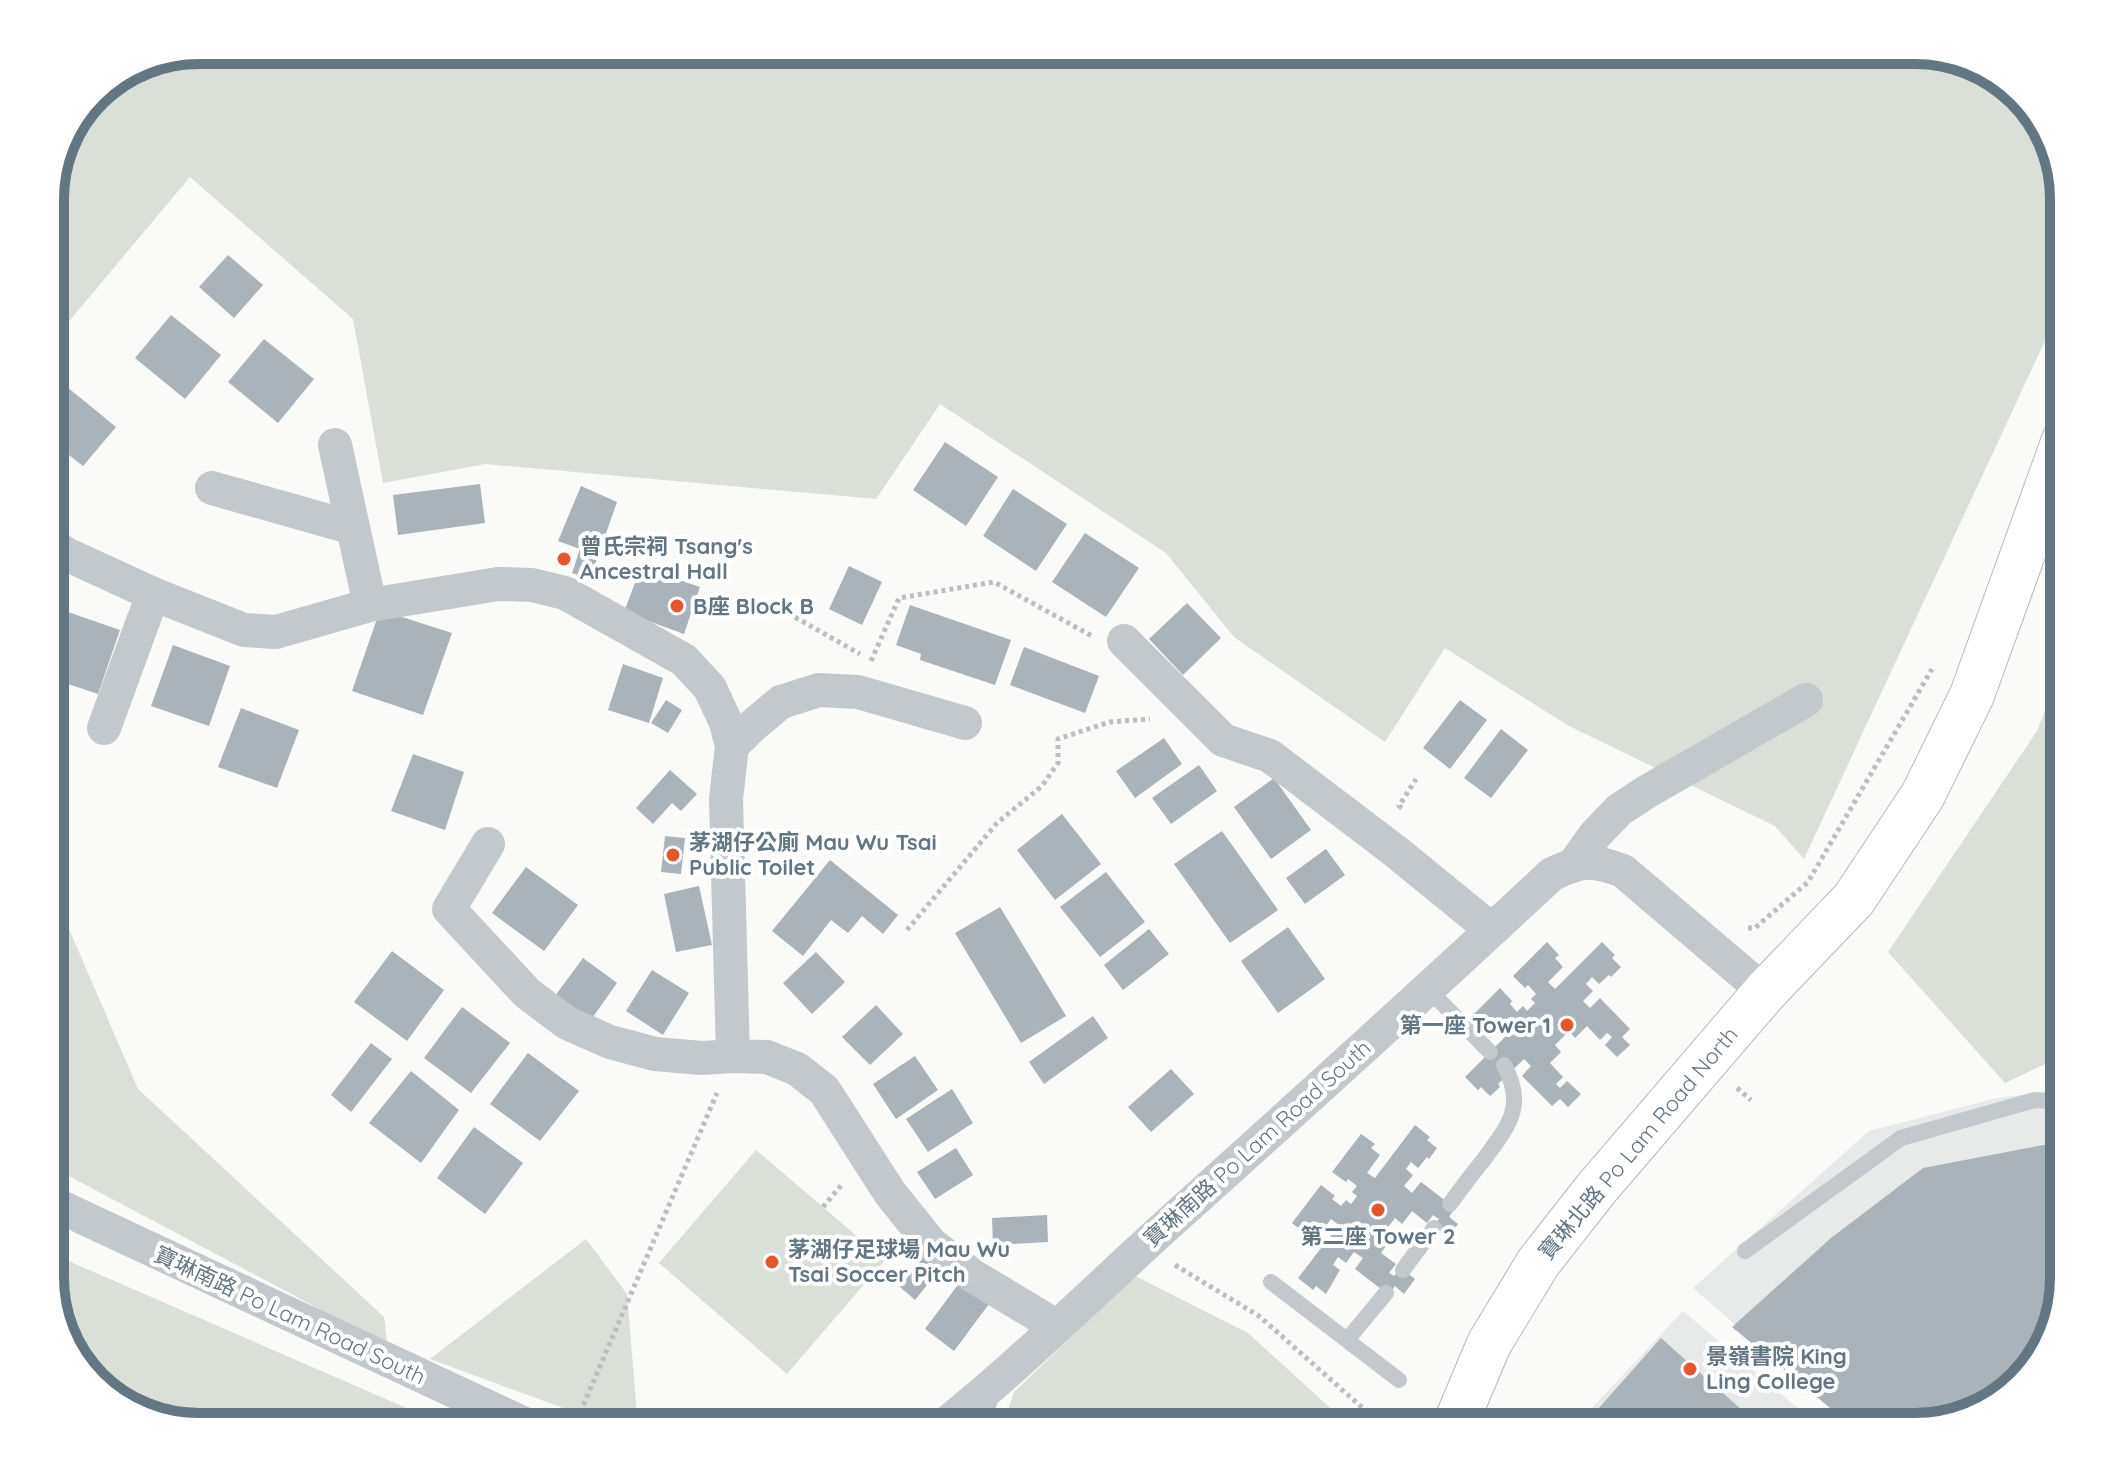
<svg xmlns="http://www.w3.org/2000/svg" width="2114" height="1477" font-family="Quicksand,'Noto Sans TC',sans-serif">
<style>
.built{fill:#e8e9e9}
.green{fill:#dadfd7}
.building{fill:#aab3b9}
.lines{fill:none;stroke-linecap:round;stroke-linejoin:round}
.primary-casing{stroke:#b5babe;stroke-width:46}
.path{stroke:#bbbfc2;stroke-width:5;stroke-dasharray:4 4;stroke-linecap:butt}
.lane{stroke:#c3c8cc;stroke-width:16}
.street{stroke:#c3c8cc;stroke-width:34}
.primary{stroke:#fff;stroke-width:44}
.poi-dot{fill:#e4572e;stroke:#fff;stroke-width:3}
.labels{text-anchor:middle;stroke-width:8;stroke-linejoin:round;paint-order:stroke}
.poi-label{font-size:22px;font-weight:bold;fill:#657683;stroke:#fff;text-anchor:start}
.street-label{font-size:22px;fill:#657683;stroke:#fff}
.rim{fill:none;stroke:#657683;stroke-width:10}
</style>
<rect width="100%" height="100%" fill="#fafaf8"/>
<!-- built -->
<path class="built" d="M2064,1090V1279L2039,1361L1989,1407L1916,1427H1854L1693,1288L1869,1131L1997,1098Z
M1683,1311L1820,1427H1574Z"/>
<!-- green -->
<path class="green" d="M199,50H1915L1998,75L2044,125L2064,198V300L1804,859L1775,826L1569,726L1445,648L1385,742L1234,637L1166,553L940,404L876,499L485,464L383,483L353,319L190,177L50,344V190L94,93L142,61Z
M2064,662V1055L2005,1083L1888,952L2037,731Z
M50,885L138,1089L384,1317L388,1349L312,1305L50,1166Z
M756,1150L885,1260L787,1374L659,1263Z
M586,1239L627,1294L638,1427H615L430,1359Z
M50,1253L450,1427H199L116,1402L70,1352L50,1287Z
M1135,1276L1248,1333L1351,1427H1002L1014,1392Z"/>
<!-- building -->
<path class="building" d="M228,255L263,285L234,318L199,287Z
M171,315L221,355L185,399L135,358Z
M264,339L314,379L278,423L228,382Z
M50,373L116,427L83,466L50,440Z
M945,442L998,477L966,526L913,490Z
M480,484L485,523L398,535L393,495Z
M581,486L617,502L590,579L572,573L580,549L558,541Z
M1013,489L1067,524L1036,571L983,536Z
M1085,533L1139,568L1106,617L1052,582Z
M849,566L882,582L862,625L829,609Z
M641,567L700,587L684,634L624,612Z
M1187,603L1221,638L1183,675L1149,639Z
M910,605L1011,640L995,685L920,660L921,654L896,645Z
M380,610L452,633L423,715L352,691Z
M65,611L120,630L98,694L50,678V656Z
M173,645L230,666L209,726L151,706Z
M1024,647L1099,676L1085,713L1010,685Z
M623,664L663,678L649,723L608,710Z
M666,700L682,710L668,733L651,723Z
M1460,700L1487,720L1450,769L1423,748Z
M241,708L299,730L277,788L218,767Z
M1501,729L1528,750L1491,798L1464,778Z
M1164,738L1182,764L1135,798L1116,771Z
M413,754L464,772L445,830L391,811Z
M1199,765L1217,791L1171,824L1152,798Z
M670,770L697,794L681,811L672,803L653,824L636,808Z
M1274,778L1311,830L1271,859L1234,807Z
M1062,814L1101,864L1055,900L1017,850Z
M1222,831L1278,910L1230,943L1174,864Z
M665,836L685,838L681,874L661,872Z
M1326,849L1345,875L1305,904L1286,878Z
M830,860L898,915L883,934L862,916L848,933L831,920L803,956L772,931Z
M526,867L578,905L544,951L492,913Z
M1106,872L1145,922L1100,957L1060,907Z
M699,886L712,945L676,952L664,894Z
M1000,907L1066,1016L1021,1043L955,933Z
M1288,927L1325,979L1278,1013L1241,961Z
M1149,929L1169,954L1123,990L1104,965Z
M1547,942L1559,955L1555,958L1563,967L1548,982L1555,989L1602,942L1615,955L1612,958L1621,967L1611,977L1609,975L1599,984L1592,977L1586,984L1593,991L1583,1001L1590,1008L1600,998L1630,1029L1622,1037L1630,1045L1617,1057L1605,1045L1612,1037L1607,1033L1600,1040L1587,1026L1575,1038L1569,1031L1555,1045L1561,1052L1550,1063L1563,1077L1556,1084L1560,1088L1567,1081L1581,1094L1568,1107L1560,1099L1552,1106L1522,1076L1531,1066L1524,1059L1498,1084L1500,1087L1490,1096L1481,1087L1478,1090L1465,1077L1512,1030L1506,1024L1490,1038L1482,1030L1478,1034L1466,1022L1500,988L1512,1001L1510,1004L1517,1012L1523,1006L1527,1011L1535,1003L1531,999L1536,994L1528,985L1525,988L1513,976Z
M392,951L444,990L407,1041L354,1002Z
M816,952L845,982L812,1014L783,983Z
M583,958L617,983L590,1021L555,996Z
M652,970L689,993L663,1035L626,1011Z
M876,1005L903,1034L870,1065L842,1037Z
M462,1007L510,1043L471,1093L424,1058Z
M1093,1016L1108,1038L1044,1084L1029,1062Z
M371,1043L392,1059L351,1112L331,1095Z
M528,1053L579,1091L540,1141L490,1104Z
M915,1056L938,1090L896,1119L873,1084Z
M1171,1069L1194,1094L1151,1132L1128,1107Z
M411,1071L459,1110L421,1163L369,1123Z
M952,1089L973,1123L928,1152L906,1119Z
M1415,1125L1430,1137L1427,1140L1437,1148L1429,1159L1427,1157L1418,1168L1411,1162L1406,1169L1413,1175L1404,1186L1412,1193L1421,1182L1455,1208L1449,1217L1458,1224L1447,1238L1432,1227L1439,1219L1433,1215L1427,1223L1412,1211L1402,1224L1395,1218L1383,1234L1390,1240L1381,1253L1396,1264L1389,1273L1394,1276L1401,1268L1415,1279L1404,1294L1395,1286L1389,1295L1355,1269L1363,1258L1354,1252L1346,1263L1338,1257L1333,1265L1340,1270L1326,1294L1316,1286L1313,1290L1298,1278L1339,1225L1331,1219L1318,1237L1309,1229L1306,1234L1292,1223L1321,1185L1335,1196L1332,1199L1341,1206L1346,1200L1351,1204L1357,1196L1352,1192L1357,1186L1348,1179L1346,1182L1332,1172L1361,1134L1375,1144L1371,1148L1380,1155L1367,1173L1375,1178Z
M474,1127L523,1163L485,1214L437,1178Z
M2043,1145H2064V1279L2039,1361L1989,1407L1916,1427H1853L1732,1327L1831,1238L1923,1168Z
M956,1148L973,1175L935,1199L917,1172Z
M1047,1215L1048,1242L993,1245L992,1218Z
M925,1255L941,1268L915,1300L900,1287Z
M960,1282L989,1304L954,1351L925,1329Z
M1661,1338L1761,1427H1582Z"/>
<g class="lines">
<defs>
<path id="primary" d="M1454,1427L1489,1344L1538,1263L1596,1189L1765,992L1854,899L1923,795L1972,695L2064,440"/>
</defs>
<!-- primary casing -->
<use href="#primary" class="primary-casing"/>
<!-- path -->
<path class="path" d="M734,604L777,607L860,654
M871,661L899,598L994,582L1092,636
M1402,808L1399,806L1416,779
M1748,928H1755L1808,882L1932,669
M907,930L997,823L1042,786L1058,763V739L1110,722L1150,719
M1737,1088L1751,1100
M823,1207L843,1183
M1175,1265L1259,1316L1384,1427
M574,1427L717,1093"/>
<!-- lane -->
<path class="lane" d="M1428,989L1490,1052
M1450,1204C1461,1188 1473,1173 1485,1158C1509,1125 1526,1106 1504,1065
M1745,1251L1901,1138L2035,1100L2064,1102
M1403,1270L1434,1228
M1271,1282L1399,1380
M1347,1340L1386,1293
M981,1427L992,1394"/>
<!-- street -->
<path class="street" d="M335,445L370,605
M212,488L353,528
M50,544L68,555L153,594L244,630L276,632L370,605L498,584L532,585L565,593L684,660L710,688L726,723L732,746
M1124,641L1223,740L1270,756L1395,851L1492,930
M104,728L153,594
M488,844L449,909L527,993L567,1023L610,1042L655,1054L702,1058L733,1056L767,1057L797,1069L824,1090L890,1193L931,1244L973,1276L1056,1326
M1575,863L1595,835L1619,810L1648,791L1806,700
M733,1056L726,799L732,746L751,727L781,702L819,690L858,692L965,723
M50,1202L531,1427
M942,1427C1021,1364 1092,1293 1167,1225C1296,1109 1425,993 1552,874C1582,860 1592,859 1623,871L1765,992"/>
<!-- primary -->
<use href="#primary" class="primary"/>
</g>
<!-- markers -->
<g class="poi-dot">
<circle cx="564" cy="559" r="8"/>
<circle cx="677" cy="606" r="8"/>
<circle cx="673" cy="855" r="8"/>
<circle cx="1567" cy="1025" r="8"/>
<circle cx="1378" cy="1210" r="8"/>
<circle cx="772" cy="1262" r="8"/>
<circle cx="1690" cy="1369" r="8"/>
</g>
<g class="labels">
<!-- poi labels -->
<g class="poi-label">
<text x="580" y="554">曾氏宗祠 Tsang's<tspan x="580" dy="25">Ancestral Hall</tspan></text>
<text x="693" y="614">B座 Block B</text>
<text x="689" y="850">茅湖仔公廁 Mau Wu Tsai<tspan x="689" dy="25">Public Toilet</tspan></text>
<text x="1551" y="1033" text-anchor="end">第一座 Tower 1</text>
<text x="1378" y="1244" text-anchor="middle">第二座 Tower 2</text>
<text x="788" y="1257">茅湖仔足球場 Mau Wu<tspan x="788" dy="25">Tsai Soccer Pitch</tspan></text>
<text x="1706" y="1364">景嶺書院 King<tspan x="1706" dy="25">Ling College</tspan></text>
</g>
<!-- street labels -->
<g class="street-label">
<text transform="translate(1257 1143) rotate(-42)" y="8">寶琳南路 Po Lam Road South</text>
<text transform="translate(1638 1143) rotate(-50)" y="8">寶琳北路 Po Lam Road North</text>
<text transform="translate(290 1315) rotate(25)" y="8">寶琳南路 Po Lam Road South</text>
</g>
</g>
<!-- crop -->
<path d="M0 0H2114V1477H0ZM199 64H1915A135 135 0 0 1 2050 199V1278A135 135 0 0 1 1915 1413H199A135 135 0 0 1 64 1278V199A135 135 0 0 1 199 64Z" fill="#fff" fill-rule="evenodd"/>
<path class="rim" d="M199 64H1915A135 135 0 0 1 2050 199V1278A135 135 0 0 1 1915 1413H199A135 135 0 0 1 64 1278V199A135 135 0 0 1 199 64Z"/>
</svg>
